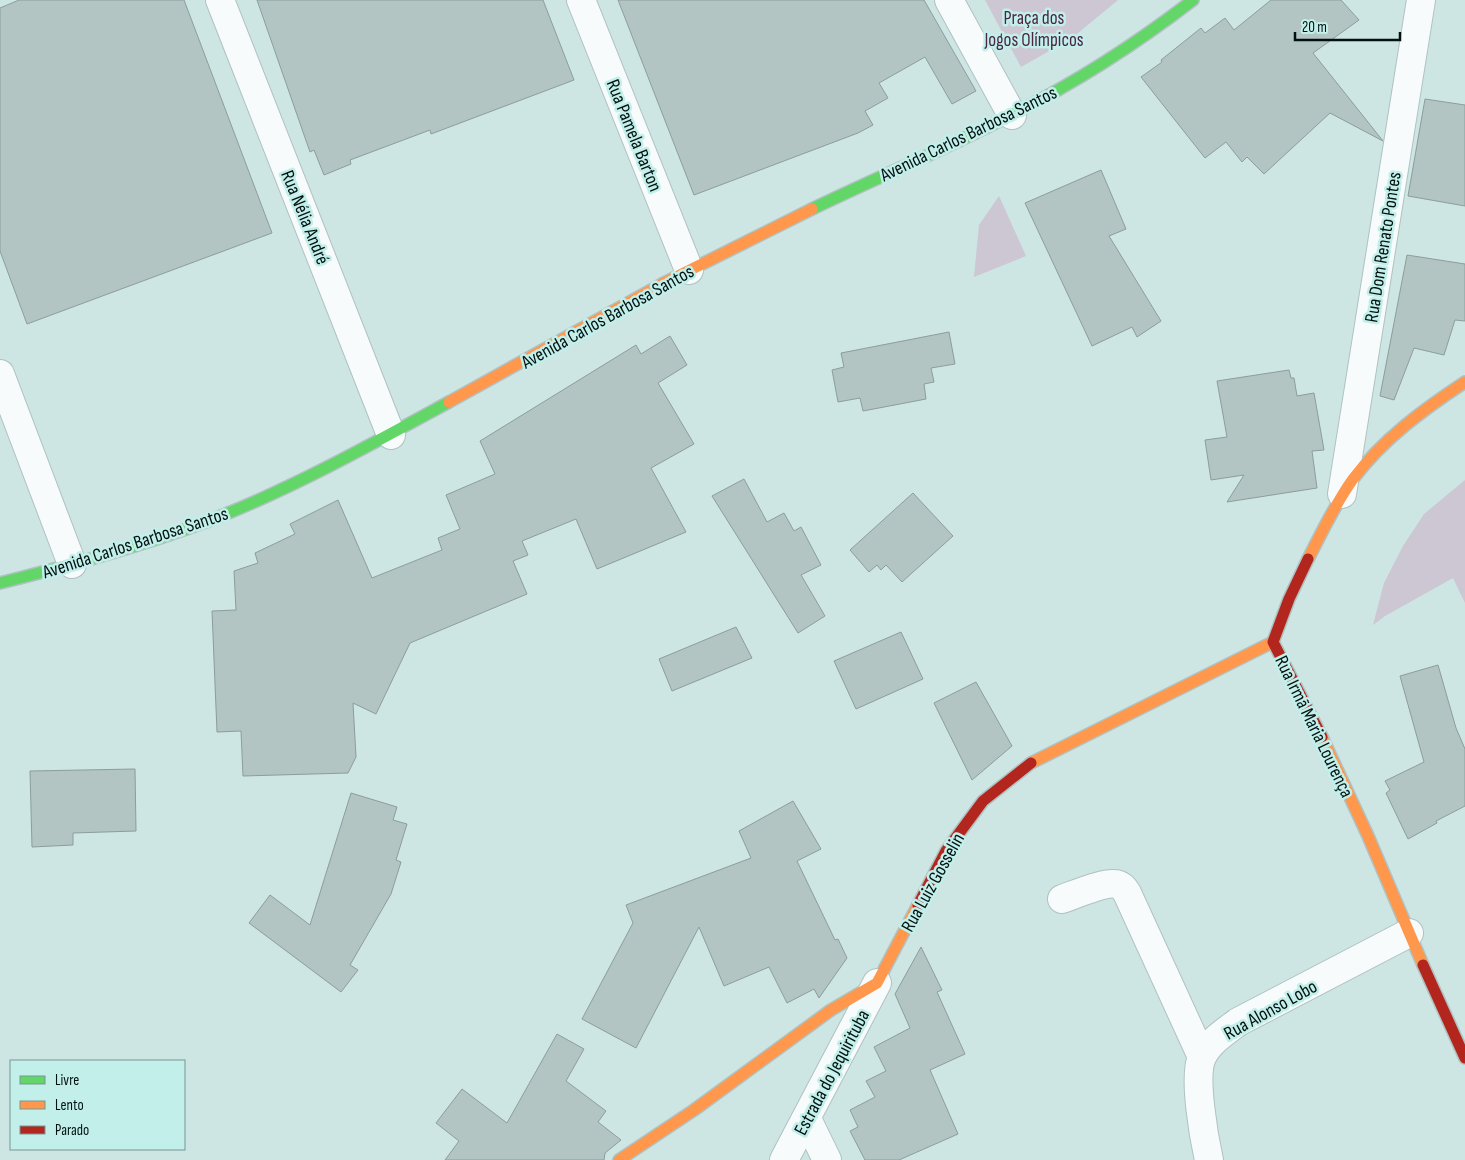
<svg xmlns="http://www.w3.org/2000/svg" width="1465" height="1160" font-family="'Sofia Sans Condensed',sans-serif">
<style>
.green{fill:#ccc7d2}
.building{fill:#b2c5c3;stroke:#8b9e9c}
.lines{fill:none;stroke-linecap:round;stroke-linejoin:round}
.street-casing{stroke:#afc2c1;stroke-width:30}
.fast-casing{stroke:#afc2c1;stroke-width:14}
.slow-casing{stroke:#afc2c1;stroke-width:14}
.jam-casing{stroke:#afc2c1;stroke-width:14}
.street{stroke:#f8fbfb;stroke-width:28}
.fast{stroke:#63d668;stroke-width:11}
.slow{stroke:#ff974d;stroke-width:11}
.jam{stroke:#b3261e;stroke-width:11}
.labels{text-anchor:middle;stroke-width:5;stroke-linejoin:round;paint-order:stroke}
.park-label{font-size:19px;fill:#4b2544;stroke:#c3efeb}
.street-label{font-size:19px;fill:#031211;stroke:#c3efeb}
</style>
<rect width="100%" height="100%" fill="#cde5e3"/>
<!-- green -->
<path class="green" d="M985,0H1118L1072,38L1021,67Z
M999,196L1026,256L974,277L979,225Z
M1465,480V603L1453,578L1385,616L1373,625L1384,583L1403,546L1424,514Z"/>
<!-- building -->
<path class="building" d="M19,0H184L272,233L27,324L0,251V8Z
M257,0H543L574,80L431,134L430,130L350,160L351,164L324,175L314,150L310,152Z
M618,0H924L976,91L952,104L925,57L879,83L888,98L865,111L873,125L858,133L694,195Z
M1271,0H1341L1359,20L1313,53L1383,141L1330,113L1264,174L1247,157L1242,162L1226,142L1205,158L1141,77L1162,62L1161,60L1201,28L1205,33L1225,18L1234,30Z
M1425,99L1465,105V206L1408,196Z
M1101,170L1126,229L1109,236L1161,321L1137,337L1132,327L1092,346L1025,203Z
M1407,255L1465,264V321L1455,320L1444,355L1414,348L1394,400L1380,396Z
M949,332L955,364L931,368L934,382L924,384L926,399L863,411L860,398L838,402L832,370L844,367L841,353Z
M670,336L687,365L658,383L694,444L651,468L686,532L597,569L576,519L522,541L528,555L513,561L527,594L410,643L376,714L353,703L356,757L348,773L243,776L241,731L217,732L212,611L236,610L234,571L258,563L255,553L295,534L290,524L338,500L372,578L442,550L438,538L460,529L446,495L495,474L480,441L636,345L641,354Z
M1289,370L1291,378H1294L1297,396L1314,393L1324,450L1312,451L1317,488L1227,502L1244,475L1211,480L1205,440L1227,437L1217,381Z
M744,479L767,522L784,513L794,531L801,527L821,565L801,575L825,616L798,633L712,496Z
M913,493L953,536L902,582L886,565L881,570L877,565L869,572L850,550Z
M736,627L752,658L672,691L659,659Z
M901,632L923,679L856,709L834,661Z
M1438,665L1456,728L1465,749V806L1436,821L1437,823L1408,839L1386,793L1390,790L1385,781L1424,762L1400,676Z
M976,682L1012,746L972,780L934,703Z
M135,769L136,831L73,833V845L32,847L30,771Z
M351,793L397,807L393,820L407,824L396,860L401,862L391,894L350,965L358,970L341,992L249,923L270,895L310,925Z
M793,801L821,849L797,861L835,940L838,939L847,958L819,998L814,989L787,1003L769,967L724,986L699,927L636,1048L582,1019L633,923L626,905L751,858L739,831Z
M921,947L942,990L937,992L965,1054L930,1070L958,1134L899,1160H865L850,1131L858,1127L850,1110L875,1097L866,1081L886,1071L874,1047L910,1028L895,994Z
M557,1034L584,1049L566,1081L606,1111L598,1122L621,1140L605,1153L604,1160H445L459,1141L436,1123L462,1089L507,1123Z"/>
<g class="lines">
<defs>
<path id="street" d="M220,0L391,435
M581,0L689,270
M949,0L1012,115
M0,374L72,564
M1342,494L1421,0
M1062,899C1074,895 1108,880 1119,885C1123,886 1125,890 1127,893L1202,1057
M807,1119L827,1160
M784,1160L877,983
M1209,1160C1204,1138 1193,1076 1202,1057C1209,1042 1225,1032 1238,1022L1409,933"/>
<path id="fast" d="M812,209C878,177 946,149 1011,115C1075,83 1136,44 1193,0
M0,583C71,565 142,546 211,520C293,488 372,444 449,402"/>
<path id="slow" d="M449,402L662,284L812,209
M1308,559C1322,532 1335,504 1353,479C1383,439 1424,409 1465,382
M1322,737L1368,836L1423,965
M1031,763L1273,642
M619,1160L694,1110L831,1010L877,983L918,905"/>
<path id="jam" d="M1308,559L1289,599L1273,642L1322,737
M918,905L946,851L983,801L1031,763
M1423,965L1465,1058"/>
</defs>
<!-- street casing -->
<use href="#street" class="street-casing"/>
<!-- fast casing -->
<use href="#fast" class="fast-casing"/>
<!-- slow casing -->
<use href="#slow" class="slow-casing"/>
<!-- jam casing -->
<use href="#jam" class="jam-casing"/>
<!-- street -->
<use href="#street" class="street"/>
<!-- fast -->
<use href="#fast" class="fast"/>
<!-- slow -->
<use href="#slow" class="slow"/>
<!-- jam -->
<use href="#jam" class="jam"/>
</g>
<g class="labels">
<!-- park labels -->
<g class="park-label">
<text x="1034" y="24">Praça dos<tspan x="1034" dy="22">Jogos Olímpicos</tspan></text>
</g>
<!-- street labels -->
<g class="street-label">
<text transform="translate(968 133) rotate(-26)" y="7">Avenida Carlos Barbosa Santos</text>
<text transform="translate(635 135) rotate(68)" y="7">Rua Pamela Barton</text>
<text transform="translate(306 217) rotate(68)" y="7">Rua Nélia André</text>
<text transform="translate(1382 247) rotate(-81)" y="7">Rua Dom Renato Pontes</text>
<text transform="translate(607 316) rotate(-29)" y="7">Avenida Carlos Barbosa Santos</text>
<text transform="translate(135 542) rotate(-18)" y="7">Avenida Carlos Barbosa Santos</text>
<text transform="translate(1315 726) rotate(64)" y="7">Rua Irmã Maria Lourença</text>
<text transform="translate(932 882) rotate(-61)" y="7">Rua Luiz Gosselin</text>
<text transform="translate(1270 1009) rotate(-29)" y="7">Rua Alonso Lobo</text>
<text transform="translate(831 1072) rotate(-62)" y="7">Estrada do Jequirituba</text>
</g>
</g>
<!-- legend -->
<rect x="10" y="1060" width="175" height="90" fill="#c3efeb" stroke="#769794"/>
<rect x="20" y="1076" width="25" height="8" fill="#63d668" stroke="#769794"/>
<text x="55" y="1085" font-size="15" fill="#031211">Livre</text>
<rect x="20" y="1101" width="25" height="8" fill="#ff974d" stroke="#769794"/>
<text x="55" y="1110" font-size="15" fill="#031211">Lento</text>
<rect x="20" y="1126" width="25" height="8" fill="#b3261e" stroke="#769794"/>
<text x="55" y="1135" font-size="15" fill="#031211">Parado</text>
<!-- scale -->
<path d="M1295 32v8h105v-8" fill="none" stroke="#031211" stroke-width="2.5"/>
<text x="1302" y="32" font-size="15" fill="#031211" stroke="#c3efeb" stroke-width="4" paint-order="stroke">20 m</text>
</svg>
